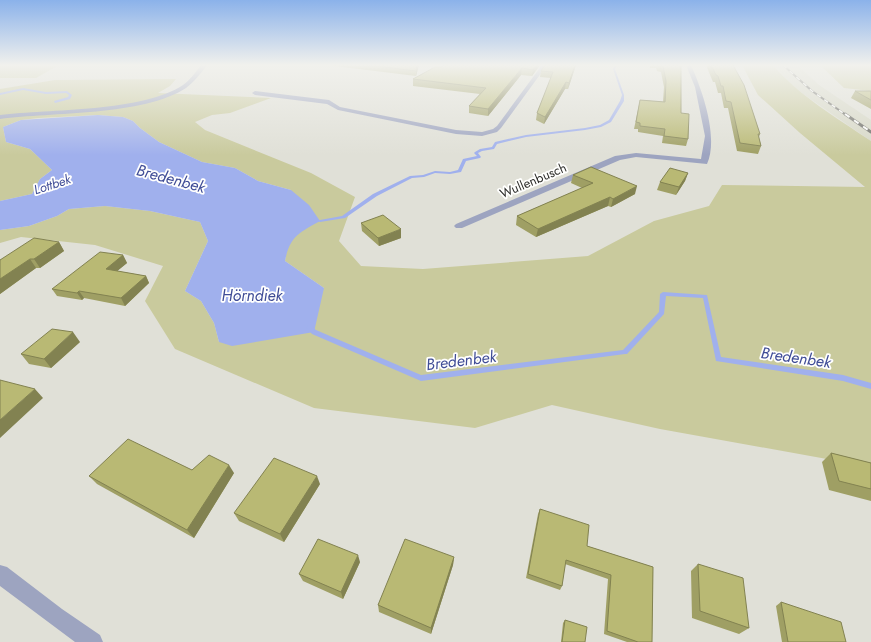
<svg xmlns="http://www.w3.org/2000/svg" width="871" height="642" font-family="Jost,sans-serif">
<style>
.built{fill:#d6d7c6}
.green{fill:#c9ca9d}
.water{fill:#a0b0ed}
.lines{fill:none;stroke-linecap:round;stroke-linejoin:round}
.stream{fill:#a0b0ed;fill-rule:evenodd}
.minor{fill:#9da4c0;fill-rule:evenodd}
.rail-far1-casing{stroke:#666661;stroke-width:2}
.rail-casing{stroke:#666661;stroke-width:3}
.rail-far1{stroke:#fffffe;stroke-width:1.5;stroke-dasharray:4.5;stroke-linecap:butt}
.rail{stroke:#fffffe;stroke-width:2;stroke-dasharray:5.5;stroke-linecap:butt}
.wall{fill:#9f9f64}
.shaded-wall{fill:#828251}
.building{fill:#b9b974;stroke:#828251}
.labels{text-anchor:middle;stroke-width:3.5;stroke-linejoin:round;paint-order:stroke}
.far-street-label{font-size:13px;fill:#2a2a27;stroke:#fffffe}
.far-water-label{font-size:13px;font-style:italic;fill:#404d97;stroke:#fffffe}
.water-label{font-size:16px;font-style:italic;fill:#404d97;stroke:#fffffe}
</style>
<rect width="100%" height="100%" fill="#e0e0d7"/>
<!-- built -->
<path class="built" d="M773,65H797L819,85L871,120V141L809,98L794,87Z"/>
<!-- green -->
<path class="green" d="M0,65H59L36,78H0Z
M742,65H773C799,96 837,118 871,141V467L660,429L552,405L475,428L314,408L175,349L145,301L163,266L95,245L21,237L0,243V230L29,226L57,216L69,209L105,206L150,211L200,222L208,241L185,291L201,301L214,323L219,342L324,288L285,261L287,247L297,233L291,190L258,181L235,168L202,162L159,142L140,128L133,121L123,117L98,115L39,118L21,120L3,127L6,142L30,149L52,170L40,179L32,194L0,201V89L55,80L176,79L170,86L158,93L271,98L230,113L212,115L195,122L205,130L311,173L355,197L339,241L361,266L423,269L588,256L654,221L709,206L722,185L865,187L800,133L758,95Z
M820,65H871V91L844,88Z"/>
<!-- water -->
<path class="water" d="M98,115L123,117L133,121L140,128L159,142L202,162L235,168L258,181L291,190L309,205L320,221C299,233 290,236 285,261L324,288L314,332L232,346L219,342L214,323L201,301L185,291L208,241L200,222L150,211L105,206L69,209L57,216L29,226L0,230V201L32,194L40,179L52,170L30,149L6,142L3,127L21,120Z"/>
<g class="lines">
<!-- stream -->
<path class="stream" d="M615,65H617L615,69L624,95V101L611,122L601,127L585,130L526,137L497,144L494,149L482,151L478,153L481,157L480,158L466,161L461,172L450,174L435,173L424,177L412,178L377,196L345,218L320,222L318,221L320,220L342,216L373,194L410,176L423,175L435,171L450,172L458,170L463,159L477,156L474,153L475,152L480,149L492,147L495,142L526,135L585,128L600,125L609,120L620,101L622,95L613,69Z
M23,88L46,92L67,91L72,95L70,99L55,103L54,101L68,97L69,95L66,93L46,94L23,90L0,95V93Z
M663,292L707,295L721,357L843,375L871,383V389L843,381L716,361L703,298L666,296L664,314L627,354H625L421,381L312,334L306,327L309,325L311,326L316,330L421,375L623,350L659,312L660,294Z"/>
<!-- minor -->
<path class="minor" d="M201,65H207C201,73 194,82 186,88C143,116 52,112 0,119V115C49,109 143,112 183,85C190,80 196,72 201,65Z
M542,65H547L501,128L497,132L482,136L456,134L338,110L327,104L255,95L252,93L255,91L329,100L340,107L456,130L482,132L493,129L497,126Z
M686,65H691C702,90 719,137 707,164L636,157L620,160L462,228H456L454,226L456,224L615,156L636,153L701,159L705,136L695,87Z
M0,565L7,567L62,609L100,635L103,642H75L0,586Z"/>
<defs>
<path id="rail-far1" d="M783,65L812,91L846,115"/>
<path id="rail" d="M845,114L871,132"/>
</defs>
<!-- rail-far1 casing -->
<use href="#rail-far1" class="rail-far1-casing"/>
<!-- rail casing -->
<use href="#rail" class="rail-casing"/>
<!-- rail-far1 -->
<use href="#rail-far1" class="rail-far1"/>
<!-- rail -->
<use href="#rail" class="rail"/>
</g>
<!-- wall -->
<path class="wall" d="M326,65H419L416,76Z
M540,65L532,76L521,75L488,116L469,113V106L480,94L413,86V79L441,67Z
M545,65H582H576L568,89H565L544,124L536,120L537,113L551,78L540,77L541,71Z
M650,65H681V113L688,139L686,146L662,143L663,136L638,132V129H634L640,100L663,102L664,87L661,72L657,71L656,68H650Z
M706,65H733L760,134L759,137L761,146L758,154L737,151L728,108H724L721,93H718L715,82H713Z
M855,91H871V109L851,98Z
M688,173L685,181L676,195L657,190L660,182Z
M573,175L635,194L611,207L608,206L536,237L516,225L517,216L582,188L571,183Z
M361,223L401,238L379,246L362,231Z
M59,242L64,251L40,268H36L0,294V260Z
M123,255L127,263L117,271L146,276L149,283L125,306L84,298L82,300L57,296L52,289Z
M80,342L51,368L29,364L21,354Z
M831,453L871,463V501L829,490L822,462Z
M234,473L194,538L97,484L89,476Z
M320,484L284,542L239,521L234,513Z
M540,509L587,546L653,567L652,642H627L604,634L608,579L565,564L562,586L560,590L526,578L538,514Z
M454,557L453,565L431,634L379,612L378,605Z
M360,562L343,599L303,581L299,574Z
M698,564L749,628L739,634L692,618L691,571Z
M781,602L846,642H782L776,606Z
M565,620L585,642H561L563,623Z"/>
<!-- shaded-wall -->
<path class="shaded-wall" d="M417,65H419L416,76V71Z
M537,65H540L532,76L533,70Z
M575,65H576L568,89L569,83Z
M522,68L521,75L488,116V109Z
M566,82L565,89L544,124L545,117Z
M688,173L685,181L676,195L679,187Z
M637,186L635,194L611,207L613,199Z
M610,197L608,206L536,237L538,229Z
M401,229V238L379,246L378,238Z
M59,242L64,251L40,268L34,259Z
M123,255L127,263L110,277L106,269Z
M30,259L36,268L0,294V279Z
M146,276L149,283L125,306L121,298Z
M79,291L84,298L82,300L77,293Z
M73,332L80,342L51,368L44,359Z
M35,389L43,398L0,438V420Z
M229,465L234,473L194,538L187,530Z
M317,476L320,484L284,542L280,534Z
M358,555L360,562L343,599L341,592Z
M454,557L453,565L431,634V628Z"/>
<!-- building -->
<path class="building" d="M369,65H417L416,71Z
M444,65H537L533,70L522,68L488,109L469,106L486,88L413,79L435,67H441Z
M545,65H575L569,83L566,82L545,117L537,113L553,72L541,71Z
M658,65H681V113L689,114L688,139L664,136L665,129L640,126V123L636,122L640,100L665,102L666,81L663,66H658Z
M711,65H733L744,85L760,134H758L761,146L740,143L731,102L726,101L723,86H721L718,76L716,75Z
M855,91H871V100Z
M591,167L637,186L613,199L610,197L538,229L517,216L593,183L573,175Z
M670,168L688,173L679,187L660,182Z
M383,215L401,229L378,238L361,223Z
M34,238L59,242L34,259H30L0,279V260Z
M100,252L123,255L106,269L146,276L121,298L79,291L77,293L52,289Z
M52,329L73,332L44,359L21,354Z
M0,380L35,389L0,420Z
M128,439L192,470L209,455L229,465L187,530L89,476Z
M831,453L871,463V489L839,481Z
M274,458L317,476L280,534L234,513Z
M540,509L589,525L587,546L653,567L652,642H638L607,631L611,575L566,560L562,586L528,574Z
M318,539L358,555L341,592L299,574Z
M405,539L454,557L431,628L378,605Z
M698,564L743,578L749,628L700,611Z
M781,602L841,622L846,642H788Z
M565,620L587,627L585,642H562Z"/>
<!-- sky -->
<linearGradient id="sky" x2="0" y2="1"><stop stop-color="#8bb2ea"/><stop offset="0.42" stop-color="#f1f1ed"/><stop offset="1" stop-color="#f1f1ed" stop-opacity="0"/></linearGradient>
<rect width="871" height="155" fill="url(#sky)"/>
<g class="labels">
<!-- far-street labels -->
<g class="far-street-label">
<text transform="translate(533 180) rotate(-23)" y="5">Wullenbusch</text>
</g>
<!-- far-water labels -->
<g class="far-water-label">
<text transform="translate(52 184) rotate(-18)" y="5">Lottbek</text>
</g>
<!-- water labels -->
<g class="water-label">
<text transform="translate(171 178) rotate(15)" y="6">Bredenbek</text>
<text x="252" y="301">Hörndiek</text>
<text transform="translate(796 357) rotate(8)" y="6">Bredenbek</text>
<text transform="translate(461 360) rotate(-7)" y="6">Bredenbek</text>
</g>
</g>
</svg>
